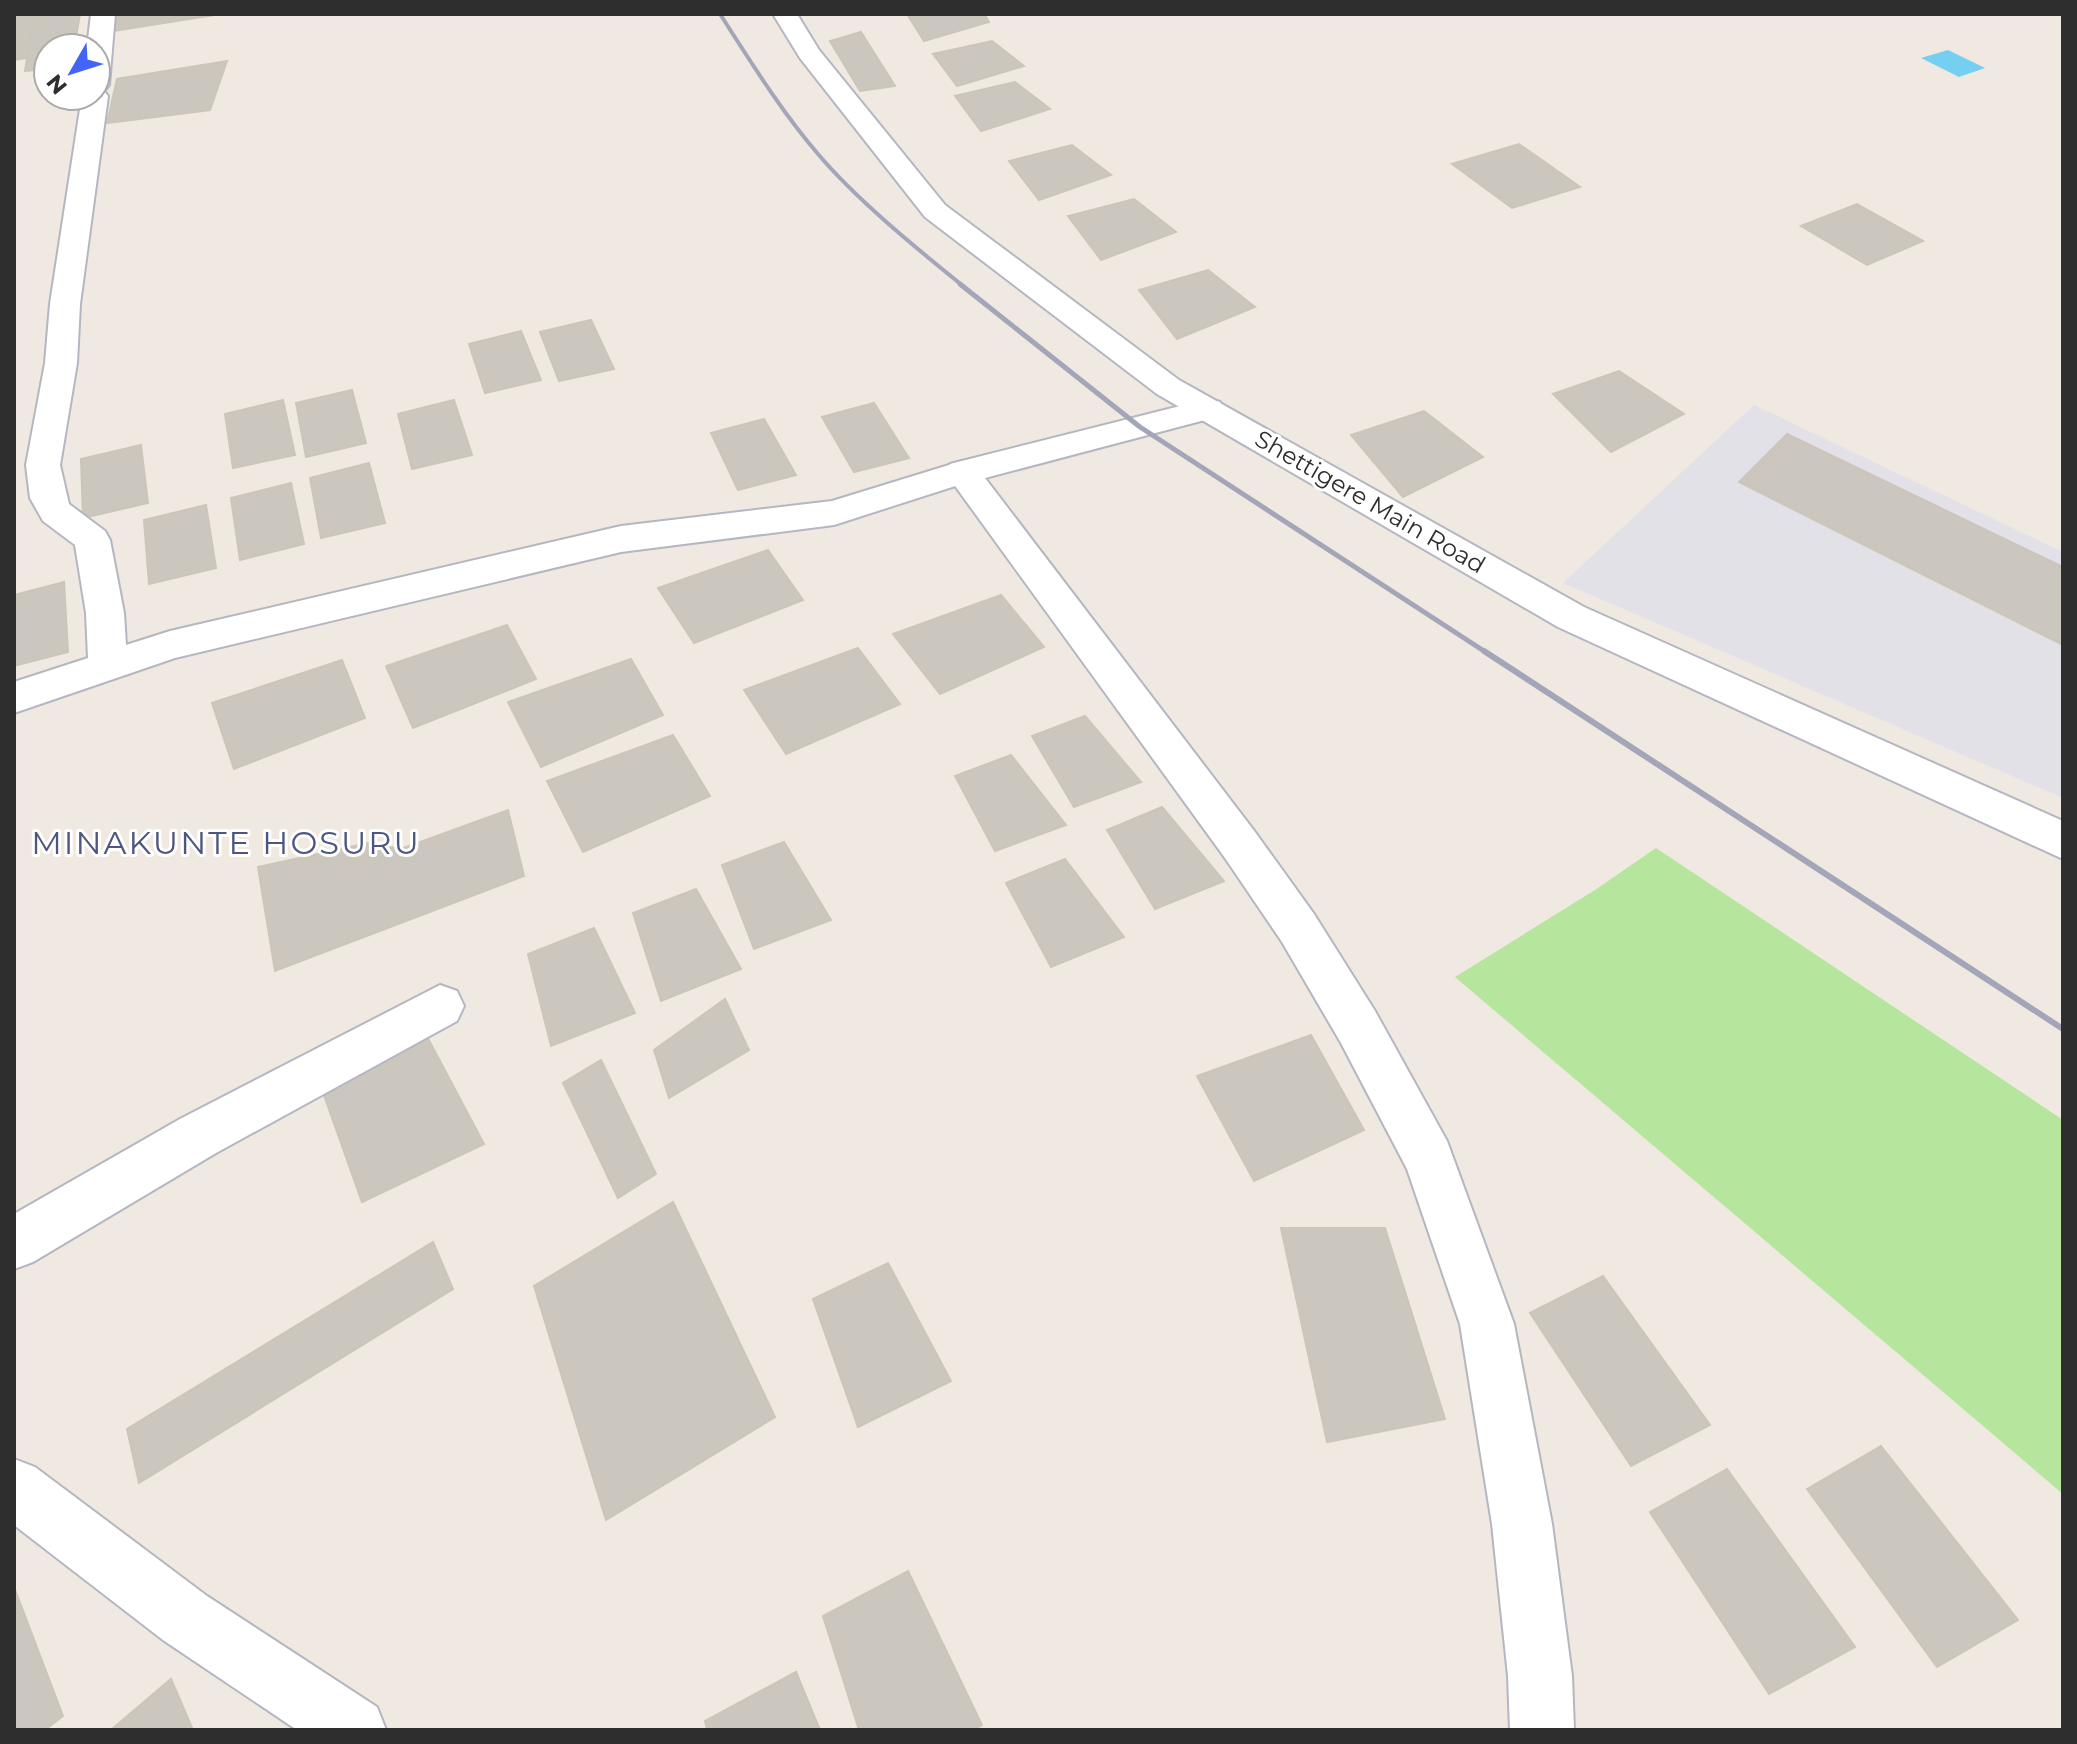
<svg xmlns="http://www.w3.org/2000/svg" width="2077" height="1744" font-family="Montserrat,sans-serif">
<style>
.industrial{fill:#e3e1e8}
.green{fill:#b6e59e}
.water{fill:#75cff0}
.building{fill:#cbc7bf;stroke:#cbc5ba;stroke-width:2}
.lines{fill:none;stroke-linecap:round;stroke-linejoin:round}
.minor-casing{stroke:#b4b7c1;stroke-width:4}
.tertiary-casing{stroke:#b4b7c1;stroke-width:4}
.secondary-casing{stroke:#b4b7c1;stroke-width:4}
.minor{fill:#fff;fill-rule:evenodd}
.tertiary{fill:#fff;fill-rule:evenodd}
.secondary{fill:#fff;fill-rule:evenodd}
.rail-far2{stroke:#a3a6b8;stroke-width:4}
.rail-far1{stroke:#a3a6b8;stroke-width:5}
.rail{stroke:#a3a6b8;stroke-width:6}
.labels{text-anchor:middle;stroke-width:6;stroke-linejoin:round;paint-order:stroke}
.far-street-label{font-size:24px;fill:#2e2e2e;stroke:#fff}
.quarter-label{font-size:32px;letter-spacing:2px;fill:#4d5680;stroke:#fff}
</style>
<rect width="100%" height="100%" fill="#efe9e1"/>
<!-- industrial -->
<path class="industrial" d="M1754,405L2063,552V798L1563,583Z"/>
<!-- green -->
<path class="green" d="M1656,848L2063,1120V1494L1455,977L1595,890Z"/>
<!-- water -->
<path class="water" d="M1948,50L1985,68L1959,77L1921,58Z"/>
<!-- building -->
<path class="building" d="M14,14H33L27,58L14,60Z
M34,14H80L74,48H48V69L25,71Z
M113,14H221L107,32Z
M907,14H984L989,22L924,41Z
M861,32L895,86L860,91L830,41Z
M992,41L1024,66L957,86L933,54Z
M227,61L210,110L107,123L117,79Z
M1015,82L1050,109L981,131L955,96Z
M1519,144L1580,187L1512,208L1452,164Z
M1072,145L1111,175L1039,200L1009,161Z
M1134,199L1176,232L1101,260L1068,216Z
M1857,204L1923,241L1867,265L1801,226Z
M1208,270L1255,307L1177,339L1139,290Z
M591,320L614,369L559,381L540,332Z
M521,331L541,380L485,393L469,344Z
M1619,371L1684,414L1611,452L1553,394Z
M352,390L366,443L306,457L296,403Z
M283,400L295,455L233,468L225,414Z
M454,400L472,455L412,469L398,414Z
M874,403L909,458L854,472L822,417Z
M1424,411L1483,457L1403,497L1351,435Z
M764,419L796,475L738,490L711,433Z
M1787,434L2063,567V645L1739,482Z
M141,445L148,503L83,518L81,459Z
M369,463L385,523L321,538L310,478Z
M291,483L304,544L240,560L231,498Z
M206,505L216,568L149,584L144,520Z
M768,550L803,600L694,643L658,588Z
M64,582L68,652L14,666V595Z
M1001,595L1044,647L940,694L893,634Z
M507,625L536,679L413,728L386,666Z
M858,648L900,704L786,754L744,690Z
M631,659L663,715L541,767L508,702Z
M342,660L365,718L234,769L212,703Z
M1085,716L1141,782L1074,807L1032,736Z
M673,735L710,796L583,852L547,781Z
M1011,755L1066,825L995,851L955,776Z
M1162,807L1224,881L1155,909L1107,830Z
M508,810L524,876L275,971L258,867L368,843L401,849Z
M784,842L831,920L754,949L722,865Z
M1065,859L1124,937L1051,967L1006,883Z
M696,889L741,969L661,1001L633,913Z
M594,928L635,1013L551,1046L528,954Z
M725,999L749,1050L669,1098L654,1050Z
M424,1031L484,1144L362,1202L320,1084Z
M1311,1035L1364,1130L1254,1181L1197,1076Z
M601,1060L656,1174L618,1198L563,1083Z
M673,1202L775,1417L606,1520L534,1286Z
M1281,1228H1385L1445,1419L1327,1442Z
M433,1242L453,1289L139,1483L127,1429Z
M888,1263L951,1381L858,1427L813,1299Z
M1603,1276L1710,1425L1631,1466L1530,1313Z
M1881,1446L2018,1620L1937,1667L1807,1489Z
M1727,1469L1855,1647L1769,1694L1650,1512Z
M908,1571L982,1725L973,1730H859L823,1616Z
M14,1587L63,1716L45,1730H14Z
M796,1672L820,1730H707L705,1721Z
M171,1679L193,1730H111Z"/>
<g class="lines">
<defs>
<path id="minor" d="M91,14H115L109,85L104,91L108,96L80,304L77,363L60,465L69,504L105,531L110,540L124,613L126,645L170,631L621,526L832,501L962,461L974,464L979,472L974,480L834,525L621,552L175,658L14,713V682L88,658L86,613L75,545L43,521L30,498L26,465L45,363L50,304L82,96H96V48H87Z
M440,985L457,991L464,1006L457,1021L216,1153L33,1262L14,1269V1214L180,1119Z
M14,1459L35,1467L207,1596L377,1707L386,1730H297L163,1640L14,1525Z"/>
<path id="tertiary" d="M1208,399L1220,402L1224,409L1220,416L985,478L1255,832L1314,914L1375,1011L1447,1141L1514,1324L1552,1524L1572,1676L1574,1730H1510L1508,1676L1492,1524L1460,1324L1407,1169L1341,1043L1282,942L1225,858L945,472L950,464Z"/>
<path id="secondary" d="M773,14H797L819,50L945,205L1179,380L1584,607L2063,821V859L1558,627L1157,394L925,217L800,58Z"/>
</defs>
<!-- minor casing -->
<use href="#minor" class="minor-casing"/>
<!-- tertiary casing -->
<use href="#tertiary" class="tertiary-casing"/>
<!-- secondary casing -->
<use href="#secondary" class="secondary-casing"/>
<!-- minor -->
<use href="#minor" class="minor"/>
<!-- tertiary -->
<use href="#tertiary" class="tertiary"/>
<!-- secondary -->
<use href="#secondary" class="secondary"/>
<!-- rail-far2 -->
<path class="rail-far2" d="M720,14C751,62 781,111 818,154C857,200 916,248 963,286"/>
<!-- rail-far1 -->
<path class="rail-far1" d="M960,284L1140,427L1487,653"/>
<!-- rail -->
<path class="rail" d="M1484,651L2063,1029"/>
</g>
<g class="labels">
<!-- far-street labels -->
<g class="far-street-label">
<text transform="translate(1370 502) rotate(30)" y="8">Shettigere Main Road</text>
</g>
<!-- quarter labels -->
<g class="quarter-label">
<text x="226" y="854">MINAKUNTE HOSURU</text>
</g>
</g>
<!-- border -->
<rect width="2077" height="1744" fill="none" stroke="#2e2e2e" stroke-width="32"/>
<!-- north arrow -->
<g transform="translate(72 72) rotate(231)"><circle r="38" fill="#ffffff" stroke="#ababab" stroke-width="2"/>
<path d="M0-6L14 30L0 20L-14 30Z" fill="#4264fb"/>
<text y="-12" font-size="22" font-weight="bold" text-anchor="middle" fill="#2e2e2e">N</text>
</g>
</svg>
